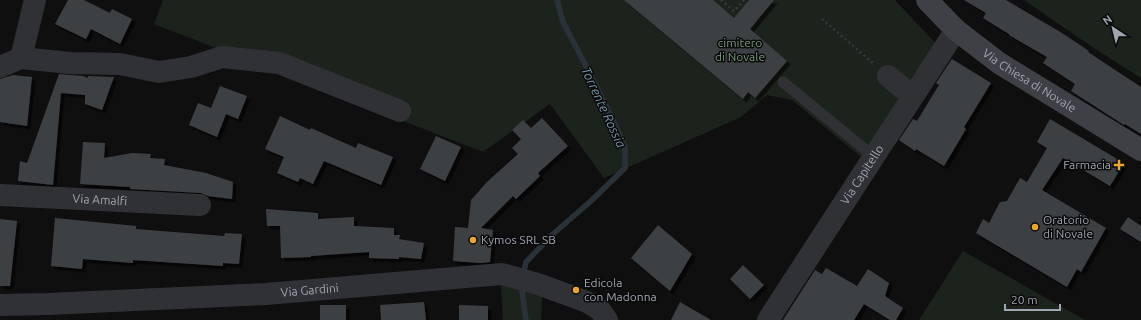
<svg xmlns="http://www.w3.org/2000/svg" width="1141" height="320" font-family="Ubuntu,sans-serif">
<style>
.green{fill:#1c231c}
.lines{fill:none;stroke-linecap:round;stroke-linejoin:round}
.stream{stroke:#293238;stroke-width:5.5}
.building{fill:#3e3f43;filter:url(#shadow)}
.path{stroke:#36383c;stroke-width:2.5;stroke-dasharray:2 3;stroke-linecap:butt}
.service{stroke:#303135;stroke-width:11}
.minor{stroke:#303135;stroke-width:22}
.secondary{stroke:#3e4045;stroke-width:22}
.poi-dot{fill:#eca62b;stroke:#0a0a0b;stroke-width:1.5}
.labels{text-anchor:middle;stroke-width:3;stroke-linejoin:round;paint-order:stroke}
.park-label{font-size:12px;fill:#779c79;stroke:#0a0a0b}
.street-label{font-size:12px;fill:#a0a6b1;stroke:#0a0a0b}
.poi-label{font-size:12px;fill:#a0a6b1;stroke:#0a0a0b;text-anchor:start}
.water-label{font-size:13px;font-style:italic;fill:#7795ac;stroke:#0a0a0b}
</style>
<defs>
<filter id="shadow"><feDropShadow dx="3.5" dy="3.5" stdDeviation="0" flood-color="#0009"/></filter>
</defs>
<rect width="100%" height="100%" fill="#0f0f10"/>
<!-- green -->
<path class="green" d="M163,0H895L938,46L861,157L792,100L767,95L741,117L604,178L550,104L483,152L154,24Z
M1024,0H1141V78L1092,47Z
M963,251L1085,320H919Z
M500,274L543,285L541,320H503Z"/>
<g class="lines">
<!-- stream -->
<path class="stream" d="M523,275L526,262L553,234L592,200L625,168V147L604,101L563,22L557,0
M521,284L526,320"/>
</g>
<!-- building -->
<path class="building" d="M68,0H84L110,13L112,9L132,19L120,44L91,29L86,39L55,24Z
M624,0H713L734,18L749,0H774L750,29L787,61L755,98L748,92L743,99Z
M964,0H1006L1062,33L1089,51L1088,52L1141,87V134L1125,124L1124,125L1071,91L1075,84L1043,63L1047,57L1009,35V34L983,18L986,13Z
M952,59L991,83L964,127L966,129L944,166L916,149L915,151L899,140L913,119L917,121L939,85L936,83Z
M59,74L83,76L88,78V76L114,77L102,110L85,104V95L61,93L53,185L18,181L20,161L27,163Z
M13,75L32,77L27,126L0,122V79Z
M220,86L247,96L238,119L226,114L217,137L189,125L198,103L211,108Z
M280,116L310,130L311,128L356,148L358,143L393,157L381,185L324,161L313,184L300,178L298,182L277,173L284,157L265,149Z
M542,118L568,146L538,173L540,176L516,199L513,196L481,228L493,230L490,262L480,263L453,261L455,227L468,228L471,200L487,182L518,154L512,148L521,139L512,130L523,120L531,128Z
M1050,119L1124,163L1110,186L1063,158L1042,190L1106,228L1081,272L1077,269L1067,287L976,233L983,219L989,223L1000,202L1007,201L1020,178L1027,182L1047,148L1037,142Z
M436,136L461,147L445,181L420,169Z
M83,142L105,143L104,158L132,153L151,154L150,158L165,159L164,165L206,173L233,182L232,199L208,196L201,193L130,189V187L80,184Z
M266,209L318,213V219L354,217V226L394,228V235H400L399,239L424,243L421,259L399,257V259L369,258V252L311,256V257L281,258L280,226H267Z
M1128,217L1141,226V242L1120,229Z
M55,218L136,226V229L224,236L225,233L242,234L239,264L223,263V266L133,260V263L83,259L82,269L51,266Z
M0,219L17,221L10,286H0Z
M658,225L692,254L670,291L631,258Z
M743,265L764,285L750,299L730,279Z
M826,268L857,286L868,269L889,283L885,296L903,308L896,320H890L864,304L854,320H783L815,270L822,274Z
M424,302L426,320H381L380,305Z
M680,302L711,320H671Z
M320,305H346V320H320Z
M459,305L488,306V320H459Z"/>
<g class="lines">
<!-- path -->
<path class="path" d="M721,0L734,11L744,0
M822,19L874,64"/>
<!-- service -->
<path class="service" d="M783,82L873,156"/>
<!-- minor -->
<g class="minor">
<path d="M21,58L70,63L120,64L159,72L191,67L222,57L279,63L400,111"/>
<path d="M0,67L21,58L35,0"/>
<path d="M888,76L912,96"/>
<path id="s1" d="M0,195L200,205"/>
<path id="s2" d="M0,305L48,304L266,294L502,274L538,284L587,302L600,310L607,320"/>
<path id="s3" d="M768,320L956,30"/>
</g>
<!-- secondary -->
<path class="secondary" id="s4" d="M927,0L956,30L999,63L1141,150"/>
</g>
<!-- markers -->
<g class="poi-dot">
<path d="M1117 159h4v4h4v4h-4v4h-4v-4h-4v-4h4z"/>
<circle cx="1035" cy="227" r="4"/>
<circle cx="473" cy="240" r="4"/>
<circle cx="576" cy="290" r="4"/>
</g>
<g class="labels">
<!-- park labels -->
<g class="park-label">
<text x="740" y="47">cimitero<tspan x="740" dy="14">di Novale</tspan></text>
</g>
<!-- street labels -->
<g class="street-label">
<text dy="4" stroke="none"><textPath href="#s4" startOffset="131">Via Chiesa di Novale</textPath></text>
<text dy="4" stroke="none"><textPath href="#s3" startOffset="173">Via Capitello</textPath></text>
<text dy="4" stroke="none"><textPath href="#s1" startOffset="100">Via Amalfi</textPath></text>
<text dy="4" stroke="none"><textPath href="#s2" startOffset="310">Via Gardini</textPath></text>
</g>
<!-- poi labels -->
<g class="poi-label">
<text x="1111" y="169" text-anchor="end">Farmacia</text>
<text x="1043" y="224">Oratorio<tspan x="1043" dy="14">di Novale</tspan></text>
<text x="481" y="244">Kymos SRL SB</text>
<text x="584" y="287">Edicola<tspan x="584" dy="14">con Madonna</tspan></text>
</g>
<!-- water labels -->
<g class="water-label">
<text transform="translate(604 107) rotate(65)" y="5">Torrente Rossia</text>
</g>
</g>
<!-- north arrow -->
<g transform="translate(1113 28) rotate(325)" stroke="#0a0a0b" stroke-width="3" paint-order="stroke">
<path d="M0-3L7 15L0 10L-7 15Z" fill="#a0a6b1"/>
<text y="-6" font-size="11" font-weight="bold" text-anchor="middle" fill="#a0a6b1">N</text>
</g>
<!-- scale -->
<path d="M1005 304v6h55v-6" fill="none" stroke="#a0a6b1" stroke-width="2"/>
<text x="1011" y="304" font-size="12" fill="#a0a6b1" stroke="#0a0a0b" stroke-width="3" paint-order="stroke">20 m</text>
</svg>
